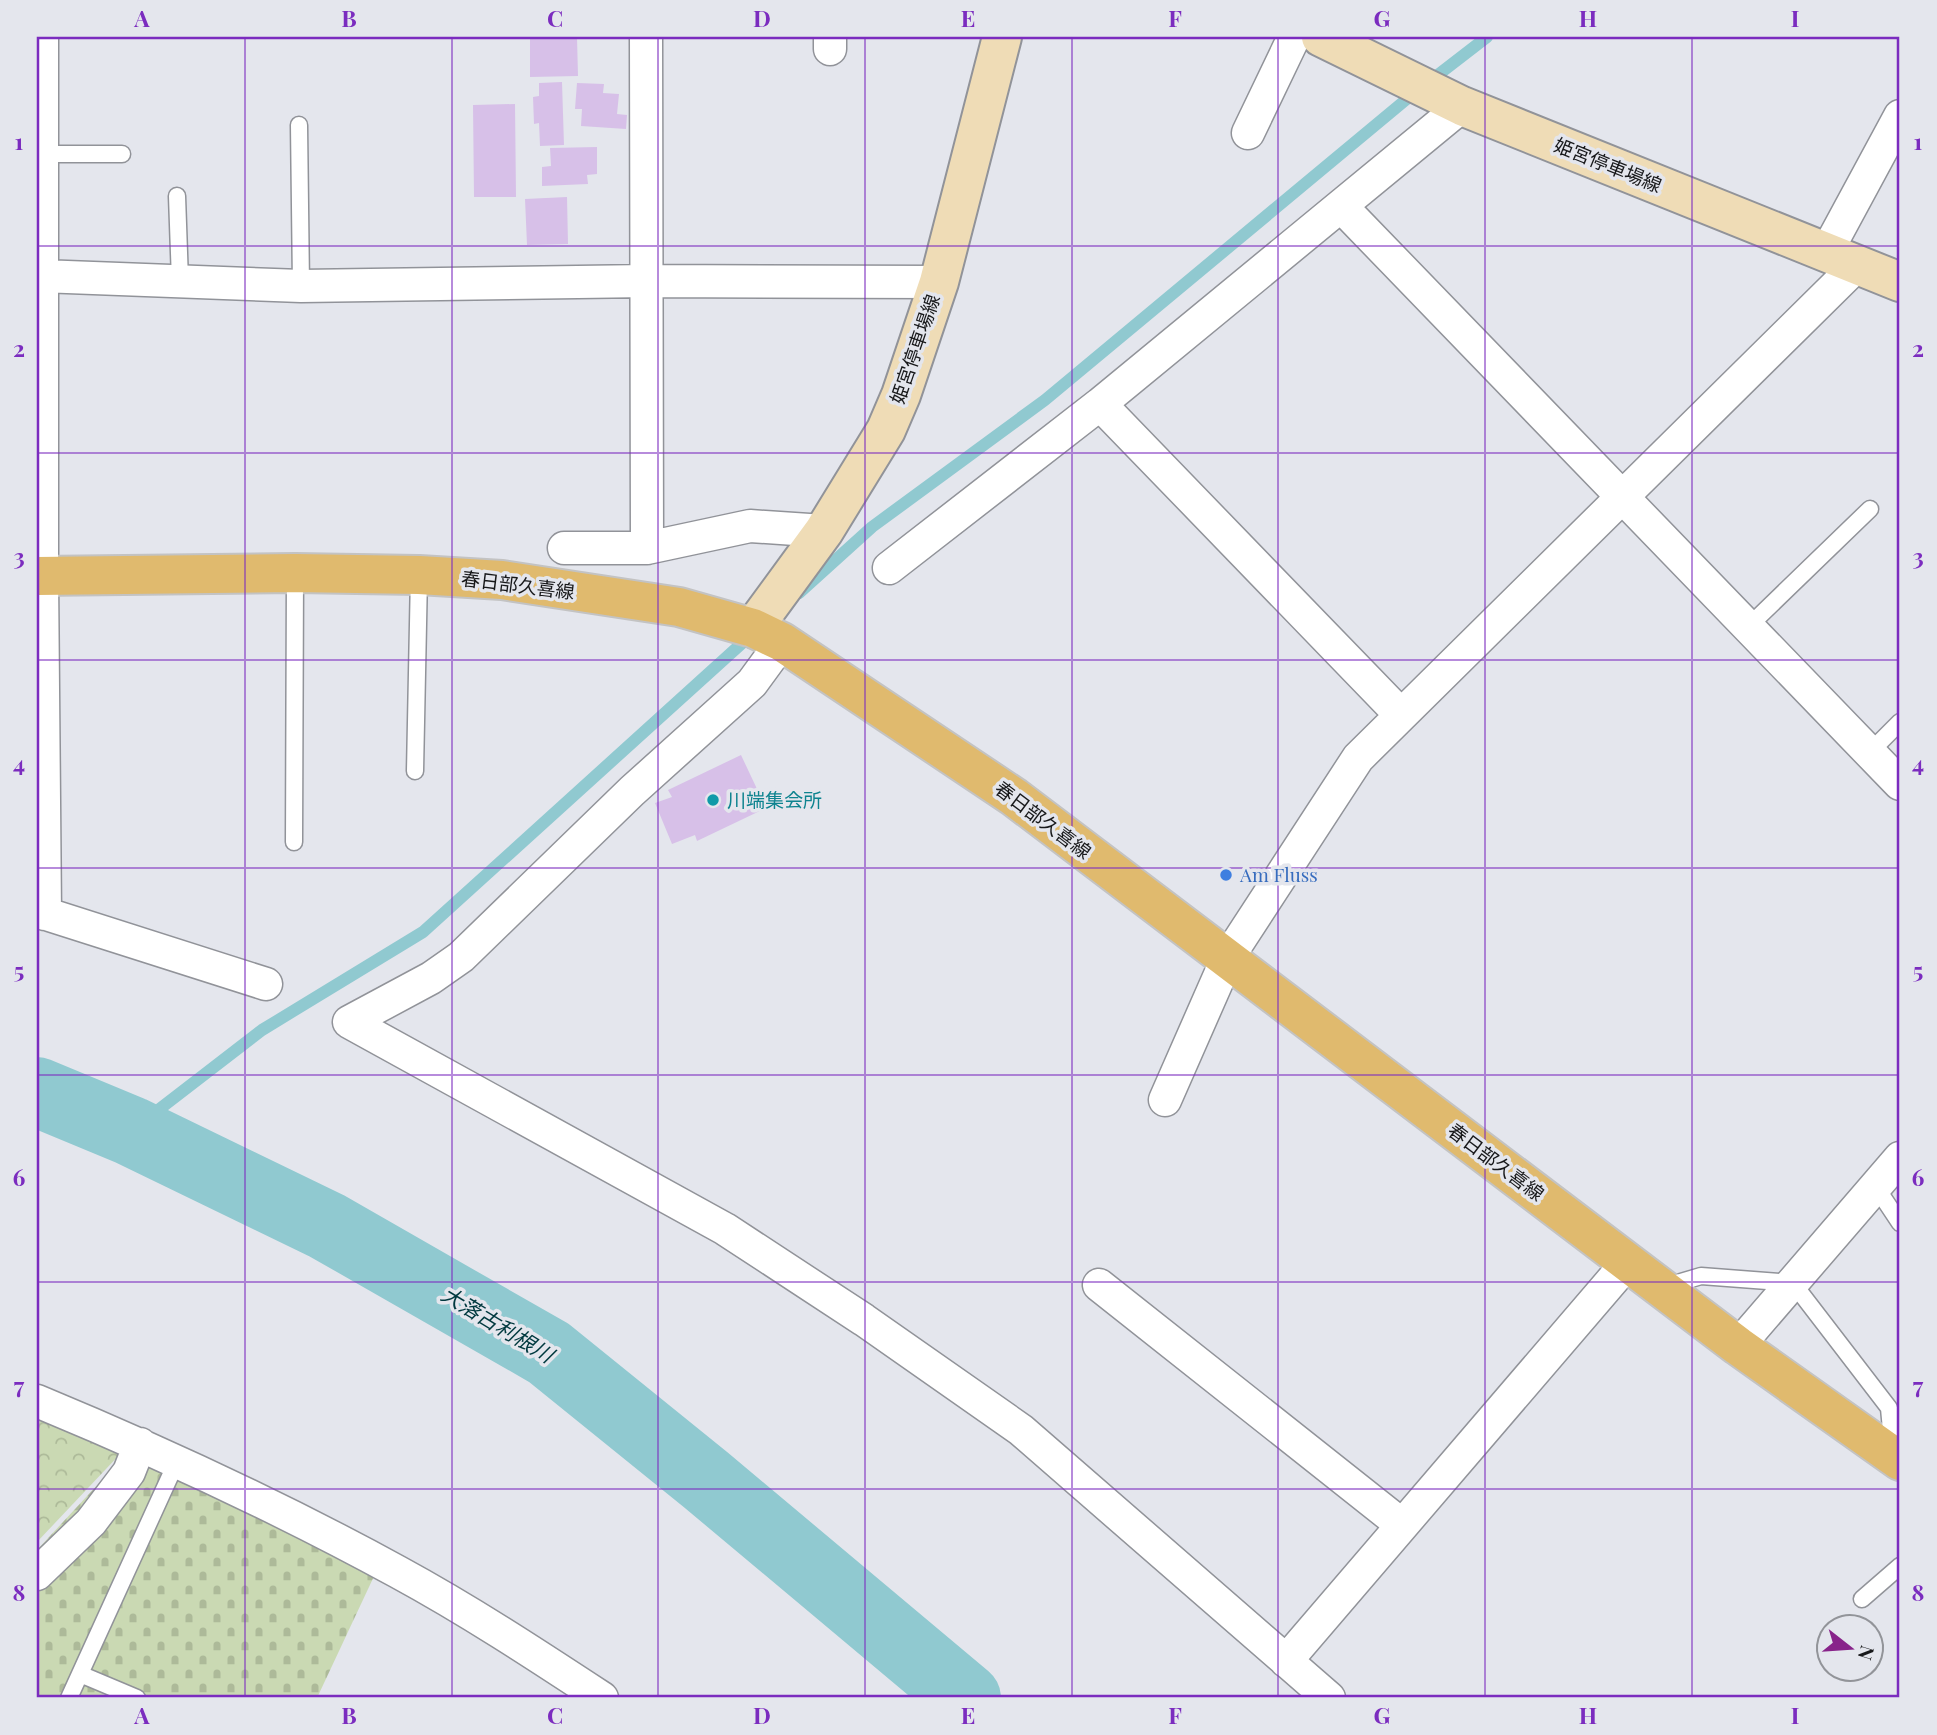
<svg xmlns="http://www.w3.org/2000/svg" width="1937" height="1735" font-family="'Playfair Display','Noto Sans JP',serif">
<style>
.forest{fill:url(#forest-crowns)}
.cemetery{fill:url(#cemetery-stones)}
.lines{fill:none;stroke-linecap:round;stroke-linejoin:round}
.stream{stroke:#90c9d0;stroke-width:12}
.river{stroke:#90c9d0;stroke-width:70}
.building{fill:#d7c0e8}
.lane-casing{stroke:#919399;stroke-width:19}
.street-casing{stroke:#919399;stroke-width:35}
.secondary-casing{stroke:#919399;stroke-width:42}
.primary-casing{stroke:#c3c3c3;stroke-width:42}
.lane{stroke:#fff;stroke-width:16}
.street{stroke:#fff;stroke-width:32}
.secondary{stroke:#efdcb6;stroke-width:38}
.primary{stroke:#e0ba6e;stroke-width:38}
.grid{fill:none;stroke:#7b2cbf;stroke-width:2;stroke-opacity:0.55}
.culture-dot{fill:#0f9aa8;stroke:#e4e6ed;stroke-width:2.5}
.shop-dot{fill:#3f7fe0;stroke:#e4e6ed;stroke-width:2.5}
.labels{text-anchor:middle;stroke-width:7;stroke-linejoin:round;paint-order:stroke}
.street-label{font-size:19px;fill:#17181a;stroke:#e4e6ed}
.culture-label{font-size:19px;fill:#0d838f;stroke:#e4e6ed;text-anchor:start}
.shop-label{font-size:19px;fill:#366cbe;stroke:#e4e6ed;text-anchor:start}
.water-label{font-size:21px;font-style:italic;fill:#00393f;stroke:#e4e6ed}
.neatline{fill:none;stroke:#7b2cbf;stroke-width:2.5}
.grid-label{font-size:23px;text-anchor:middle;font-weight:bold;fill:#7b2cbf}
</style>
<defs>
<pattern id="forest-crowns" width="20" height="18" patternUnits="userSpaceOnUse" patternTransform="scale(1.75)"><rect width="20" height="18" fill="#cad9b3"/><path d="M2 6a3 3 0 1 1 6 0M12 15a3 3 0 1 1 6 0" fill="none" stroke="#adba99"/></pattern>
<pattern id="cemetery-stones" width="16" height="16" patternUnits="userSpaceOnUse" patternTransform="scale(1.75)"><rect width="16" height="16" fill="#cad9b3"/><path d="M2 7V4a2 2 0 0 1 4 0v3zM10 15v-3a2 2 0 0 1 4 0v3z" fill="#adba99"/></pattern>
</defs>
<rect width="100%" height="100%" fill="#e4e6ed"/>
<!-- forest -->
<path class="forest" d="M37,1414L123,1451L37,1542Z"/>
<!-- cemetery -->
<path class="cemetery" d="M127,1453L376,1572L317,1698H37V1550Z"/>
<g class="lines">
<!-- stream -->
<path class="stream" d="M799,593L872,527L1045,400L1408,98L1487,37
M131,1131L262,1030L423,932L751,635"/>
<!-- river -->
<path class="river" d="M37,1092L131,1131L327,1226L549,1353L706,1480L966,1698"/>
</g>
<!-- building -->
<path class="building" d="M530,37H577L578,76L530,77Z
M562,82L564,145L540,146L539,123L534,124L533,97L539,96V83Z
M577,83L604,84L603,93L619,94L617,114L627,115L626,129L581,126L582,109H575Z
M515,104L516,197H474L473,105Z
M597,147V174L587,175L588,184L542,186V167L551,166L550,148Z
M567,197L568,244L527,245L525,199Z
M741,755L766,808L697,841L695,835L672,844L655,803L672,797L668,790Z"/>
<g class="lines">
<defs>
<path id="lane" d="M299,125L301,286
M42,154H122
M177,196L180,281
M1748,627L1870,509
M1870,752L1900,722
M415,771L419,575
M294,842L295,573
M1876,1187L1900,1223
M1664,1287L1701,1276L1793,1283L1889,1408L1893,1451
M1862,1599L1900,1566
M80,1674L137,1698
M69,1698L177,1461"/>
<path id="street" d="M42,37V576L45,914
M646,37L647,548L750,526L824,531
M830,37V49
M1248,133L1294,37
M1341,206L1900,784
M1826,253L1900,116
M41,276L301,286L647,281L939,282
M1100,404L1401,715
M564,548H647
M889,568L1100,404L1462,106
M782,642L752,683L632,791L461,957L431,978L349,1022L725,1229L864,1320L1021,1430L1329,1698
M37,911L266,984
M1165,1100L1227,959L1358,758L1857,265
M1099,1285L1402,1525
M1738,1346L1900,1158
M37,1401C160,1452 281,1508 398,1572C468,1610 535,1654 602,1698
M37,1574L91,1522L129,1472L140,1444
M1286,1661L1628,1262"/>
<path id="secondary" d="M1321,37L1462,106L1900,282
M753,628L824,531L886,430L901,395L939,282L1002,37"/>
<path id="primary" d="M37,576L295,573L419,575L502,580L679,607L753,628L782,642L1014,797L1738,1346L1900,1461"/>
</defs>
<!-- lane casing -->
<use href="#lane" class="lane-casing"/>
<!-- street casing -->
<use href="#street" class="street-casing"/>
<!-- secondary casing -->
<use href="#secondary" class="secondary-casing"/>
<!-- primary casing -->
<use href="#primary" class="primary-casing"/>
<!-- lane -->
<use href="#lane" class="lane"/>
<!-- street -->
<use href="#street" class="street"/>
<!-- secondary -->
<use href="#secondary" class="secondary"/>
<!-- primary -->
<use href="#primary" class="primary"/>
</g>
<!-- grid -->
<path class="grid" d="M245,37V1698M452,37V1698M658,37V1698M865,37V1698M1072,37V1698M1278,37V1698M1485,37V1698M1692,37V1698M37,246H1900M37,453H1900M37,660H1900M37,868H1900M37,1075H1900M37,1282H1900M37,1489H1900"/>
<!-- markers -->
<circle class="culture-dot" cx="713" cy="800" r="7"/>
<circle class="shop-dot" cx="1226" cy="875" r="7"/>
<g class="labels">
<!-- street labels -->
<g class="street-label">
<text transform="translate(1608 165) rotate(22)" y="7">姫宮停車場線</text>
<text transform="translate(915 349) rotate(-71)" y="7">姫宮停車場線</text>
<text transform="translate(518 585) rotate(7)" y="7">春日部久喜線</text>
<text transform="translate(1043 820) rotate(37)" y="7">春日部久喜線</text>
<text transform="translate(1496 1162) rotate(37)" y="7">春日部久喜線</text>
</g>
<!-- culture labels -->
<g class="culture-label">
<text x="727" y="807">川端集会所</text>
</g>
<!-- shop labels -->
<g class="shop-label">
<text x="1240" y="882">Am Fluss</text>
</g>
<!-- water labels -->
<g class="water-label">
<text transform="translate(497 1325) rotate(31)" y="7">大落古利根川</text>
</g>
</g>
<!-- border -->
<rect width="1937" height="1735" fill="none" stroke="#e4e6ed" stroke-width="77"/>
<!-- north arrow -->
<g transform="translate(1850 1648) rotate(107)"><circle r="33" fill="#e4e6ed" stroke="#929499" stroke-width="2"/>
<path d="M0-5L12 26L0 18L-12 26Z" fill="#88238a"/>
<text y="-10" font-size="19" font-weight="bold" text-anchor="middle" fill="#17181a">N</text>
</g>
<rect x="38" y="38" width="1860" height="1658" class="neatline"/>
<g class="grid-label">
<text x="142" y="27">A</text>
<text x="349" y="27">B</text>
<text x="555" y="27">C</text>
<text x="762" y="27">D</text>
<text x="968" y="27">E</text>
<text x="1175" y="27">F</text>
<text x="1382" y="27">G</text>
<text x="1588" y="27">H</text>
<text x="1795" y="27">I</text>
<text x="19" y="150">1</text>
<text x="1918" y="150">1</text>
<text x="19" y="357">2</text>
<text x="1918" y="357">2</text>
<text x="19" y="565">3</text>
<text x="1918" y="565">3</text>
<text x="19" y="772">4</text>
<text x="1918" y="772">4</text>
<text x="19" y="979">5</text>
<text x="1918" y="979">5</text>
<text x="19" y="1186">6</text>
<text x="1918" y="1186">6</text>
<text x="19" y="1394">7</text>
<text x="1918" y="1394">7</text>
<text x="19" y="1601">8</text>
<text x="1918" y="1601">8</text>
<text x="142" y="1724">A</text>
<text x="349" y="1724">B</text>
<text x="555" y="1724">C</text>
<text x="762" y="1724">D</text>
<text x="968" y="1724">E</text>
<text x="1175" y="1724">F</text>
<text x="1382" y="1724">G</text>
<text x="1588" y="1724">H</text>
<text x="1795" y="1724">I</text>
</g>
</svg>
